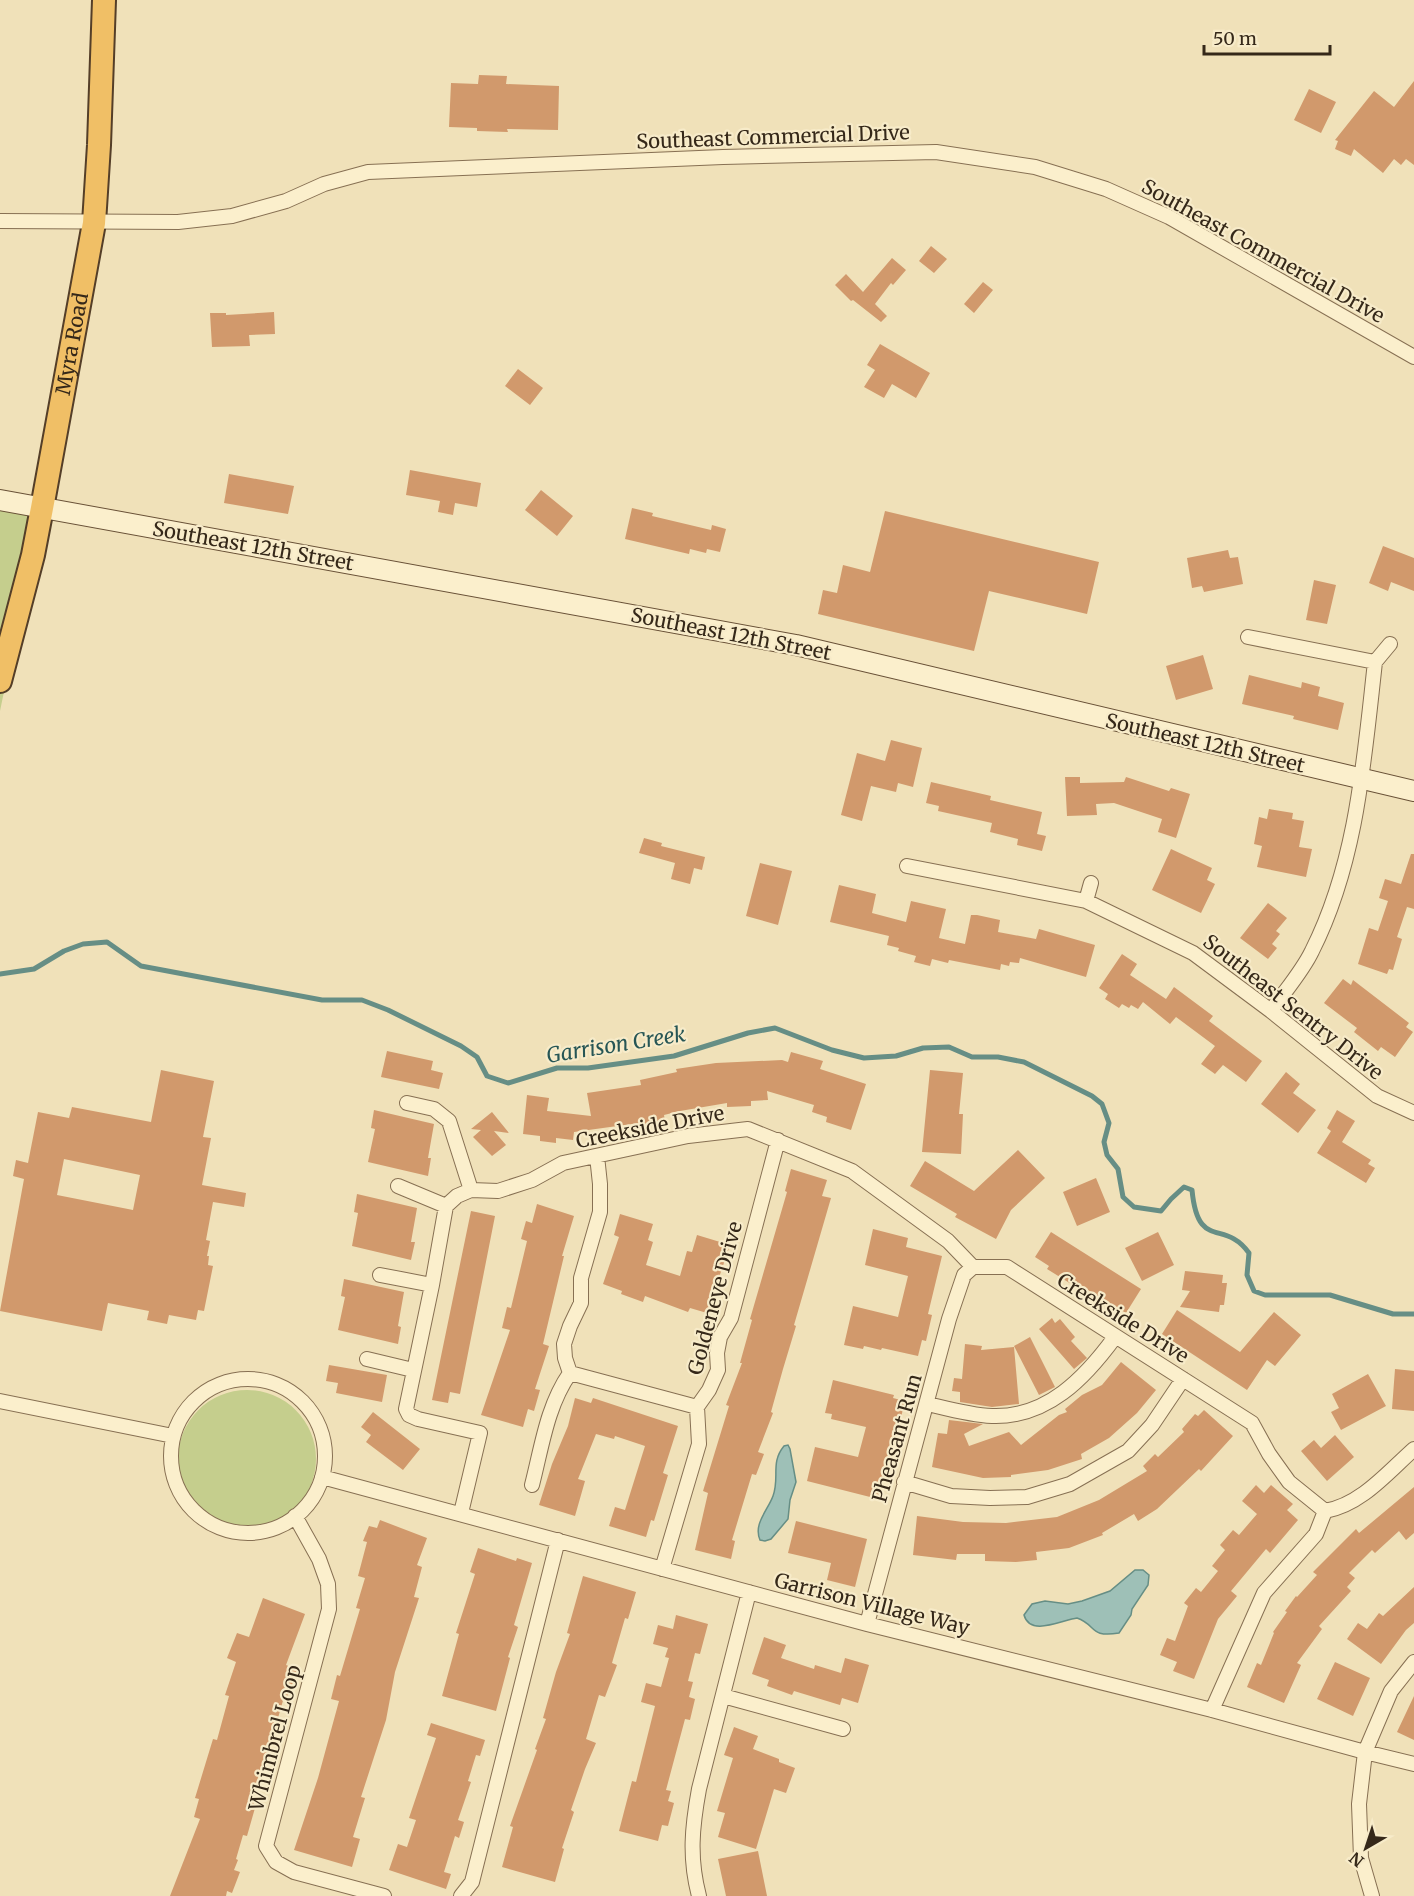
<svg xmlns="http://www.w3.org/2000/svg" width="1414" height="1896" font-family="Merriweather,serif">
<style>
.green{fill:#c5ce8d}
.water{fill:#9ec0b7;stroke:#668e85;stroke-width:1.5}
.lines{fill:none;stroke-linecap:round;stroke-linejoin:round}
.stream{stroke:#668e85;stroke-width:5}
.building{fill:#d1996c;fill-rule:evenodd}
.minor-casing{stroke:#877053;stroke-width:16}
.secondary-casing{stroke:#695137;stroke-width:22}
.trunk-casing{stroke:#543e28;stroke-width:26}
.minor{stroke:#fbefcc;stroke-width:14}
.secondary{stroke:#fbefcc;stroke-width:20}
.trunk{stroke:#f0bf66;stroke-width:22}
.labels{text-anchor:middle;stroke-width:4.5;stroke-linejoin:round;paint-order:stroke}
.street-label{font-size:20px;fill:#352819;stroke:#f7ebc9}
.water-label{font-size:21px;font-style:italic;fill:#275655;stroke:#f7ebc9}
</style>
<rect width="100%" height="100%" fill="#f0e1b9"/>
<!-- green -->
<path class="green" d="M0,500L42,508L0,711Z
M178 1459a69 69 0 1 1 138 0a69 69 0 1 1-138 0Z"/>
<!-- water -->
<path class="water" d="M788,1445L790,1449L796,1482L790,1500L788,1519L771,1539L765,1541L760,1540C753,1524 768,1510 773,1496C780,1477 770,1463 784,1446Z
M1135,1570H1143L1149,1575L1148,1585L1132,1609L1131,1615L1119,1633C1089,1638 1097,1625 1077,1618C1062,1620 1030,1637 1024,1615L1032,1604L1045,1601L1068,1604L1082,1601L1110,1591Z"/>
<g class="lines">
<!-- stream -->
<path class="stream" d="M0,974L34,969L64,951L83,944L107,942L141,966L322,1000H362L388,1010L461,1046L477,1057L487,1076L508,1083L557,1068H588L674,1056L748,1033L775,1028L832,1050L864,1058L896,1056L923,1048L949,1047L972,1057H998L1024,1062L1092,1096L1102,1104L1109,1123L1104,1142L1107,1155L1118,1169L1123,1197L1134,1207L1161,1211L1171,1199L1184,1187L1192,1190C1198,1252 1224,1218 1249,1253L1247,1275L1254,1291L1265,1295H1330L1393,1314H1414"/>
</g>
<!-- building -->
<path class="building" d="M479,75L507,76L506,84L559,86L558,130L507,129L508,132L477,131V128L449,127L451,83L478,84Z
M1414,81V165L1406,159L1401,165L1394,159L1383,173L1354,149L1351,156L1335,149L1338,141L1335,140L1374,91L1394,107Z
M1309,89L1336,102L1321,133L1294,120Z
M931,246L947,259L934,273L919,261Z
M892,258L906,270L893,285L891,283L875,304L887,316L881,322L853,300L851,301L835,285L846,274L863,292Z
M983,282L993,290L974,313L964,304Z
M274,312L275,334L249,335L250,346L212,347L210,313H226V315Z
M880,344L930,373L916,398L892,384L884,398L864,387L875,370L867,365Z
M518,369L543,388L530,405L505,386Z
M410,470L481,483L477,507L455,503L453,515L438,512L440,501L406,495Z
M229,474L294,486L288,514L224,503Z
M541,490L573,516L557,536L525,510Z
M632,508L653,513L652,516L711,530L712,525L726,529L720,552L707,549L706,553L690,549L689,554L625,539Z
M885,511L1099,562L1087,614L989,591L974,651L818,614L823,590L837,593L843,565L870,572Z
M1383,546L1414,558V591L1391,582L1388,591L1369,583Z
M1228,550L1230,558L1238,557L1243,584L1204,592L1202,586L1192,588L1187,558Z
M1314,580L1336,585L1327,624L1306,620Z
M1203,655L1213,689L1176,700L1166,666Z
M1249,675L1301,688L1302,682L1320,687L1318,696L1344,703L1338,730L1293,719L1294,716L1242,704Z
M891,740L922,748L913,787L898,783L896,792L871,786L862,821L841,815L857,753L885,761Z
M1065,777H1080V783L1124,782L1126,777L1169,791L1171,788L1190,794L1176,838L1158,832L1162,819L1114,803L1096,804L1097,815L1067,816Z
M931,782L991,796L990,800L1042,812L1037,834L1046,836L1042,851L1017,845L1018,839L990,832L992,823L938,811L939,806L926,803Z
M1269,809L1293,813L1292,819L1304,821L1299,847L1312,849L1306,877L1257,867L1262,846L1254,844L1259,817L1267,819Z
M644,838L662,843L661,846L705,857L702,870L694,868L690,884L671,879L675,863L639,853Z
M1171,849L1212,868L1207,880L1215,884L1201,913L1152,890Z
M1411,854H1414V909L1407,907L1397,937L1402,939L1393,970L1389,969L1387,974L1358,964L1369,928L1378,931L1388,901L1379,898L1385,879L1401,884Z
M760,863L792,871L778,925L746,916Z
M839,885L876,894L872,913L906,922L911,901L946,909L939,938L965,944L971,915H977L1000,920L998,932L1036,939L1039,929L1095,945L1086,977L1020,958L1019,963L1010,962L1009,966L1001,964L1000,970L949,960L948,963L932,959L930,966L914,962L916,956L898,951L899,948L887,945L889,936L830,922Z
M1268,903L1287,918L1276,931L1280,934L1272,944L1277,948L1268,959L1240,938Z
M1122,954L1137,964L1130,975L1166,999L1174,987L1213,1016L1209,1021L1262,1061L1246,1082L1223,1065L1215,1074L1201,1064L1215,1046L1176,1017L1170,1024L1143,1002L1138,1009L1131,1005L1129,1008L1122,1004L1119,1008L1105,999L1108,994L1099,988Z
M1343,979L1351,985L1353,980L1409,1023L1406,1027L1413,1032L1395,1057L1381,1047L1378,1051L1354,1032L1357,1028L1324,1003Z
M387,1051L433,1061L431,1070L443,1073L439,1089L381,1077Z
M791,1052L823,1061L820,1069L866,1084L851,1130L826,1122L827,1117L812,1112L814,1105L767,1091L768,1100L751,1101V1106L727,1107V1103L680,1111L664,1115L665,1121L639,1126V1123L574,1132L573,1140L556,1138V1143L540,1141V1136L523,1134L527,1095L549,1098L547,1111L591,1116L587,1093L641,1085L640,1080L677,1072L676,1069L716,1063L782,1060L788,1062Z
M161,1070L214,1081L203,1137L211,1138L202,1185L246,1193L244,1207L213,1202L206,1240L210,1241L207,1256H209L208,1265L213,1266L204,1311L198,1310L196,1320L169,1315L167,1324L147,1320L149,1311L108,1303L102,1331L0,1311L24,1179L13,1176L16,1160L28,1163L38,1112L69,1118L72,1107L151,1122ZM64,1159L140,1175L133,1210L57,1195Z
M930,1070L963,1073L959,1114H963L961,1154L922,1152Z
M1286,1072L1300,1084L1293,1093L1316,1110L1298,1133L1261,1104Z
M374,1110L434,1124L428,1158H431L428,1176L368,1162L375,1129L371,1128Z
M1337,1110L1355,1121L1342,1142L1371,1160L1368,1164L1375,1168L1366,1183L1317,1153L1331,1131L1327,1128Z
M492,1112L509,1133L494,1131L506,1145L492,1156L473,1137L481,1130L471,1129Z
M1018,1150L1045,1178L1011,1210L996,1239L955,1217L957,1214L910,1186L925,1161L974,1191Z
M791,1169L827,1180L822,1196L831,1198L794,1325L796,1326L783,1369L771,1412L773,1413L758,1452L764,1454L756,1475L752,1474L732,1540L735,1541L731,1559L695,1550L708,1493L703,1491L729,1406L726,1405L742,1363H740L752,1320L750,1319L787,1192L785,1191Z
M1096,1178L1110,1212L1077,1226L1063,1192Z
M357,1194L417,1208L411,1242H415L411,1260L352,1246L358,1213L354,1212Z
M537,1204L574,1216L562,1256H564L543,1344L549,1346L535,1389L540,1390L534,1411L528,1409L523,1427L481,1415L510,1330L502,1328L507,1307L511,1308L527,1241L521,1239L526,1221L532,1223Z
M471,1211L495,1216L460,1394L450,1392L448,1403L432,1400Z
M620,1214L653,1224L648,1240L653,1242L646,1265L680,1276L687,1251L692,1252L697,1235L730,1245L707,1313L690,1308L688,1312L645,1296L643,1302L621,1294L622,1291L603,1284L619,1237L614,1235Z
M873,1229L908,1238L906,1247L942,1256L928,1314L932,1315L926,1341L922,1340L918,1356L882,1348L881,1350L864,1346L863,1349L844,1345L853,1306L898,1317L908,1276L865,1265Z
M1051,1232L1141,1289L1126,1313L1078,1284L1076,1287L1047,1269L1049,1266L1035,1257Z
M1158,1232L1174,1265L1142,1281L1125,1248Z
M1185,1271L1223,1275L1222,1283H1227L1224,1305H1220L1219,1312L1180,1307L1190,1291L1182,1290Z
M344,1279L404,1292L398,1326L401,1327L398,1344L338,1330L345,1297L341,1296Z
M1177,1310L1240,1352L1274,1312L1301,1335L1275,1366L1267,1360L1247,1390L1162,1334Z
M1052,1318L1055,1323L1060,1319L1075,1337L1071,1341L1087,1358L1074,1369L1039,1329Z
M1030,1337L1055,1387L1039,1395L1014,1346Z
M965,1344L982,1346L981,1350L1014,1347L1019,1404L992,1407L960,1402V1392L952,1391L954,1378L962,1379Z
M1121,1362L1156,1390L1137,1413L1109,1438L1081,1454L1082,1459L1048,1470L1011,1475V1477L983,1478L932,1467L938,1433L947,1434L949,1420L983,1424L964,1434L969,1446L1009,1432L1021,1445L1059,1415L1067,1412L1065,1409L1082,1395L1102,1385Z
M329,1365L387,1375L382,1402L336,1393L338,1383L326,1381Z
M1395,1369L1414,1371V1411L1392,1409Z
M1368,1374L1386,1406L1341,1430L1331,1412L1339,1408L1332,1394Z
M833,1380L894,1395L893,1398L905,1401L894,1446L891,1445L878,1499L807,1481L815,1447L858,1457L866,1427L831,1419L832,1414L825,1413Z
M575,1398L591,1403L593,1398L678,1426L663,1473L668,1475L654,1521L651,1520L646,1537L609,1526L615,1507L625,1510L645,1446L615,1436L614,1439L596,1434L578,1479L585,1481L575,1516L539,1505L552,1464L568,1426Z
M1204,1410L1233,1436L1201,1471L1199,1469L1157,1509L1138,1521L1134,1514L1102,1533L1103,1535L1069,1548L1036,1552L1037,1560L1016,1562L985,1561V1554H957L956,1560L913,1555L917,1516L963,1522L1006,1523L1057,1517L1099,1500L1147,1471L1143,1466L1155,1454L1158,1457L1184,1432L1182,1429L1195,1414L1198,1416Z
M373,1412L420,1449L403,1470L366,1442L371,1435L361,1427Z
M1335,1435L1354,1457L1327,1481L1301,1451L1314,1440L1321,1448Z
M1256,1485L1264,1493L1271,1485L1293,1504L1287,1510L1298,1520L1270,1553L1266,1549L1231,1591L1237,1596L1218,1619L1194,1679L1173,1671L1177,1662L1160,1655L1167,1638L1175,1641L1188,1606L1184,1603L1196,1588L1201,1592L1218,1571L1212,1566L1225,1550L1220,1545L1233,1530L1239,1535L1257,1514L1242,1501Z
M1414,1487V1533L1406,1540L1399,1531L1375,1553L1372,1550L1349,1573L1355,1578L1347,1587L1351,1591L1319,1626L1322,1629L1297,1663L1301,1665L1284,1703L1247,1687L1257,1663L1261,1665L1274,1633L1273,1632L1287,1612L1285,1611L1296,1596L1297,1597L1317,1575L1313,1572L1356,1529L1359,1533Z
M380,1520L427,1538L417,1565L422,1567L414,1597L419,1598L395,1672L386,1720L361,1797L365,1798L353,1837L360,1839L352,1867L294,1850L318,1778L339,1701L331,1699L337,1675L340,1676L360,1609L356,1608L365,1578L358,1576L367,1542L363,1541L369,1526L377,1528Z
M796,1521L867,1539L855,1587L827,1580L831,1563L788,1553Z
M478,1548L516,1561L517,1558L532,1563L514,1625L518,1627L508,1657L510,1658L496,1711L442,1696L459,1634L456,1633L475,1574L470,1572Z
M583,1576L636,1592L628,1619L625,1618L612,1663L617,1665L605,1697L599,1695L586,1739L596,1743L585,1769L571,1810L574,1812L562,1848L564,1849L555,1882L502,1867L513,1827L510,1826L537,1750L535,1749L546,1719L543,1718L556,1672L570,1634L567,1633Z
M1414,1587V1623L1406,1630L1381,1664L1347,1639L1358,1623L1367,1629L1379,1613L1383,1616Z
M263,1598L305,1614L286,1665L298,1670L287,1697H284L264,1767L261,1766L252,1800L257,1801L247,1836L243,1835L236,1859L238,1860L234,1870L240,1872L232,1893L227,1891L226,1896H170L200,1819L194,1817L199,1799L195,1798L213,1739L217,1740L229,1696L225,1695L236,1662L227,1658L237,1633L249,1637Z
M676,1615L708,1624L700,1654L695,1653L688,1681L693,1682L689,1697L695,1699L690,1720L685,1719L666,1790L671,1791L668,1801L674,1803L668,1826L662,1825L658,1841L619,1831L632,1781L636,1782L655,1706L641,1702L646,1683L661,1687L669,1658L665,1657L668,1648L653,1644L658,1625L673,1629Z
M764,1637L786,1645L781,1658L814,1669L815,1665L841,1673L845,1658L869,1665L858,1703L842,1698L840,1705L794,1691L792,1695L767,1686L769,1680L752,1674Z
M1335,1662L1370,1678L1353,1716L1317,1699Z
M1414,1696V1740L1397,1732Z
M431,1723L485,1740L480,1756L476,1755L468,1781L471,1782L458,1820L464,1822L459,1838L455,1836L444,1872L451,1874L446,1889L389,1870L398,1844L407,1847L416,1820L409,1818L436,1738L427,1735Z
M734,1727L758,1736L753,1749L779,1759V1762L795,1768L786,1793L774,1789L756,1849L718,1837L725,1813L717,1811L733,1758L724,1755Z
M758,1851L767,1896H726L718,1859Z"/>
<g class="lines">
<defs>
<path id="minor" d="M0,221L178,222L232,216L286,201L324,184L368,172L723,157L936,152L1035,167L1106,189L1169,217L1414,357
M1248,637L1375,662C1364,760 1357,862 1312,951C1302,972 1284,992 1271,1011
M1375,662L1390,644
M907,866L1086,901L1193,953L1271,1011L1377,1096L1414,1113
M1086,901L1091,883
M407,1103L434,1109L449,1121L471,1190
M398,1186L446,1206
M380,1275L432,1285
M367,1359L413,1370
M570,1373L697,1407
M171 1456a77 77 0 1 1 154 0a77 77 0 1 1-154 0Z
M0,1401L173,1436
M928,1404C949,1409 970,1415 992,1416C1047,1418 1085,1378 1115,1337
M322,1477L867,1624L1212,1710L1365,1752L1414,1764
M904,1482L951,1496L990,1498L1027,1497L1070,1484L1128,1451L1152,1425L1183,1379
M532,1485C542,1446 547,1406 570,1373L565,1358L564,1344L570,1326L581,1303V1278L600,1212V1184L597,1156
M461,1513L480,1433L418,1419L409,1415L406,1409L432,1285L446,1206L457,1196L471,1190L498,1191L532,1180L563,1163L688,1136L748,1129L852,1171L948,1241L973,1267H1007L1252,1423L1269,1454L1289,1482L1325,1511C1361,1505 1388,1472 1414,1449
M295,1516L319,1559L328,1584L329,1609L266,1846L276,1862L294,1872L384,1896
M662,1569L699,1444L697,1407L709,1390L718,1370L717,1353L720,1337L731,1318L778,1140
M867,1624L949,1319L964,1275L973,1267
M723,1696L843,1729
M1212,1710L1264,1593L1316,1534L1325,1511
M461,1896L472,1882L558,1540
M699,1896C689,1858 692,1827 699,1789L749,1592
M1372,1896L1361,1858L1359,1804L1365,1752L1391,1691L1414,1662"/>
<path id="secondary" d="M0,500L796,645L1414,791"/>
<g id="trunk">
<path id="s1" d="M0,681L33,555L42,508L94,223L99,145L104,0"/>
</g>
</defs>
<!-- minor casing -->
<use href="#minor" class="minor-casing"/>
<!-- secondary casing -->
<use href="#secondary" class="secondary-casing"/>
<!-- trunk casing -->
<use href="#trunk" class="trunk-casing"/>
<!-- minor -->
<use href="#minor" class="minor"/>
<!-- secondary -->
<use href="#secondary" class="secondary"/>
<!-- trunk -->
<use href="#trunk" class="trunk"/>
</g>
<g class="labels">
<!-- street labels -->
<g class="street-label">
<text transform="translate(773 137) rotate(-2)" y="7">Southeast Commercial Drive</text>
<text transform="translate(1263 251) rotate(29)" y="7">Southeast Commercial Drive</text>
<text dy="7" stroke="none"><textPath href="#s1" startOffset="345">Myra Road</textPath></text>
<text transform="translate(253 546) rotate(10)" y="7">Southeast 12th Street</text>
<text transform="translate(731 634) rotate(11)" y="7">Southeast 12th Street</text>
<text transform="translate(1205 743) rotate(13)" y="7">Southeast 12th Street</text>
<text transform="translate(1293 1007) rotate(38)" y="7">Southeast Sentry Drive</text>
<text transform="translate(650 1127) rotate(-11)" y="7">Creekside Drive</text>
<text transform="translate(715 1298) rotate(-75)" y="7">Goldeneye Drive</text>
<text transform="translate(1123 1318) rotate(32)" y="7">Creekside Drive</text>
<text transform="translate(897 1438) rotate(-74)" y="7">Pheasant Run</text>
<text transform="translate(872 1604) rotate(14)" y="7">Garrison Village Way</text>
<text transform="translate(275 1738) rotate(-75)" y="7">Whimbrel Loop</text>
</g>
<!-- water labels -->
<g class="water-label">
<text transform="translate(616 1045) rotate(-9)" y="7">Garrison Creek</text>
</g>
</g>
<!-- north arrow -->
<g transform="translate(1366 1848) rotate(219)" stroke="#f7ebc9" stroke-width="4.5" paint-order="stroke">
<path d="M0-4.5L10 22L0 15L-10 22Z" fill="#352819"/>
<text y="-9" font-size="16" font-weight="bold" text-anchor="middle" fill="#352819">N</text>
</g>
<!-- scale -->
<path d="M1204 45v9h126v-9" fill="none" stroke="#352819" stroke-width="3"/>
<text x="1213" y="45" font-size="18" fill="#352819" stroke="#f7ebc9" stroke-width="4.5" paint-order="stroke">50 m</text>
</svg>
